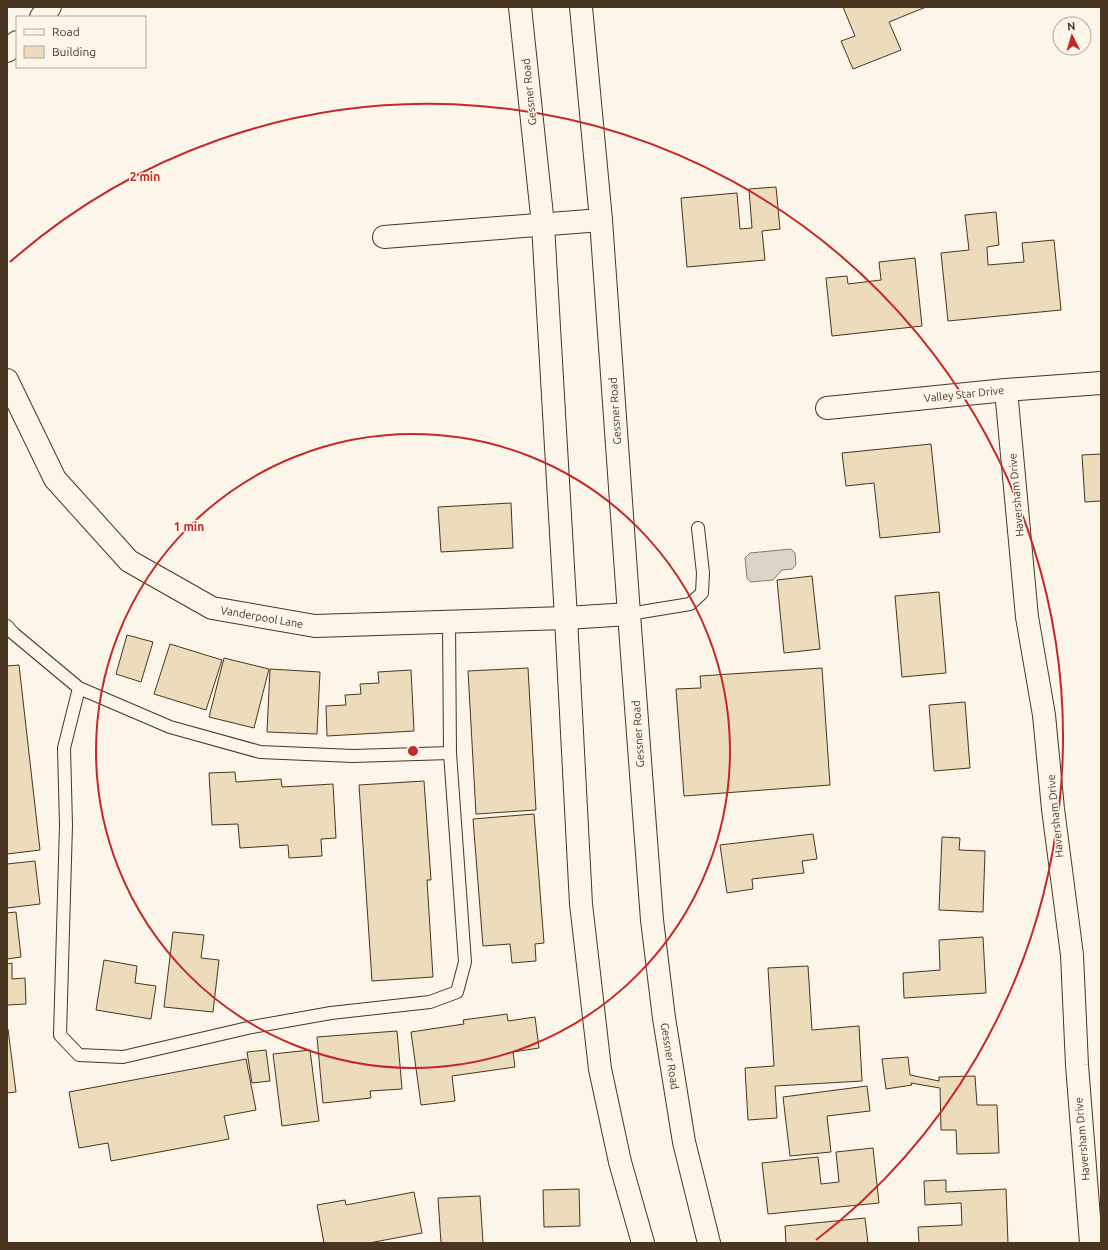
<svg xmlns="http://www.w3.org/2000/svg" width="1108" height="1250" font-family="Ubuntu,sans-serif">
<style>
.water{fill:#dcd4c6;stroke:#887966}
.building{fill:#ecdcbc;stroke:#4a3520}
.lines{fill:none;stroke-linecap:round;stroke-linejoin:round}
.service-casing{stroke:#4a3520;stroke-width:14}
.minor-casing{stroke:#4a3520;stroke-width:24}
.secondary-casing{stroke:#4a3520;stroke-width:24}
.service{stroke:#fbf6e9;stroke-width:12}
.minor{stroke:#fbf6e9;stroke-width:22}
.secondary{stroke:#fbf6e9;stroke-width:22}
.ring{fill:none;stroke:#c62828;stroke-width:2}
.labels{text-anchor:middle;stroke-width:3;stroke-linejoin:round;paint-order:stroke}
.street-label{font-size:11px;fill:#4a3520;stroke:#fbf6e9}
.centre{fill:#c62828;stroke:#fbf6e9;stroke-width:2}
.ring-label{font-size:12px;text-anchor:middle;font-weight:bold;fill:#c62828;stroke:#fbf6e9;stroke-width:3;stroke-linejoin:round;paint-order:stroke}
</style>
<rect width="100%" height="100%" fill="#fbf6e9"/>
<!-- water -->
<path class="water" d="M791,549L795,553L796,565L792,569L782,570L773,580L751,582L747,578L745,558L750,553Z"/>
<!-- building -->
<path class="building" d="M843,7H926L889,22L901,50L853,69L841,41L855,36Z
M776,187L780,229L762,231L765,260L687,267L681,198L737,193L740,229L752,228L749,189Z
M996,212L999,245L987,247L988,265L1024,262L1022,243L1054,240L1061,310L948,321L941,253L969,250L965,215Z
M915,258L922,326L832,336L826,278L847,276L848,284L881,280L879,262Z
M931,444L940,532L880,538L874,483L846,486L842,453Z
M1101,454V501L1085,502L1082,455Z
M511,503L513,548L441,552L438,507Z
M812,576L820,649L784,653L777,580Z
M939,592L946,673L902,677L895,596Z
M127,635L153,642L141,682L116,674Z
M170,644L222,660L206,710L154,694Z
M224,658L269,669L254,728L209,717Z
M19,665L40,850L7,854V666Z
M528,668L536,810L476,814L468,671Z
M822,668L830,785L684,796L676,689L701,688L700,676Z
M270,669L320,672L317,734L267,732Z
M411,670L414,731L327,736L326,706L346,705L345,695L361,694L360,684L379,683L378,672Z
M965,702L970,768L934,771L929,705Z
M235,772L236,782L281,779L282,787L333,784L336,838L321,839L322,856L289,858L288,845L240,848L238,824L212,825L209,773Z
M424,781L431,880H427L433,977L372,981L359,785Z
M534,814L544,943L535,944L536,961L512,963L510,944L483,946L473,819Z
M813,834L817,859L802,861L804,873L752,879L753,889L727,893L720,845Z
M942,837L960,838L959,850L985,851L983,912L939,910Z
M35,861L40,904L7,908V864Z
M16,912L21,957L7,959V913Z
M173,932L204,935L201,958L219,960L213,1012L164,1007Z
M983,937L986,993L904,998L903,973L940,970L939,940Z
M104,960L137,966L135,983L156,986L151,1019L96,1010Z
M12,963V979L25,978L26,1004L7,1005V964Z
M808,966L812,1030L859,1026L862,1081L775,1086L777,1118L748,1120L745,1068L774,1066L768,968Z
M507,1014L508,1021L535,1017L539,1048L513,1052L515,1067L452,1076L455,1101L421,1105L411,1032L464,1024L463,1020Z
M8,1029L16,1092L7,1093V1030Z
M397,1031L402,1089L370,1091L371,1098L323,1103L317,1037Z
M266,1050L270,1081L252,1083L247,1052Z
M310,1050L319,1121L282,1126L273,1054Z
M908,1057L910,1075L939,1081V1077L975,1076L977,1105H997L999,1153L957,1154L956,1130H941L940,1088L911,1083L912,1085L886,1089L882,1059Z
M246,1059L256,1110L224,1116L229,1139L111,1161L108,1143L79,1148L69,1092Z
M867,1086L870,1111L827,1116L831,1152L790,1156L783,1097Z
M873,1148L879,1203L768,1214L762,1163L818,1157L821,1184L839,1182L836,1152Z
M946,1180V1192L1006,1189L1008,1243H919L918,1227L962,1225L961,1203L925,1205L924,1181Z
M579,1189L580,1226L544,1227L543,1190Z
M414,1192L422,1233L369,1243H324L317,1205L345,1200L346,1205Z
M480,1196L483,1243H441L438,1198Z
M865,1218L868,1243H786L785,1226Z"/>
<g class="lines">
<defs>
<path id="service" d="M629,614L690,604L702,593L703,573L698,528
M7,626L13,633L79,688L170,727L260,752L353,756L450,753
M79,688L64,748L66,825L60,1035L79,1055L123,1057L252,1027L331,1013L430,1002L457,992L465,962L450,753L449,622"/>
<path id="minor" d="M41,17L50,7
M7,51L17,42
M384,237L601,220
M7,380L55,479L129,561L212,608L315,626L566,618L629,614
M1006,390L1027,617L1044,715L1053,809L1072,955L1077,1065L1091,1243
M827,408L1006,390L1101,383"/>
<path id="secondary" d="M520,7L543,225L566,618L581,904L600,1069L620,1162L643,1243
M581,7L601,220L629,614L652,920L664,1018L684,1142L709,1243"/>
</defs>
<!-- service casing -->
<use href="#service" class="service-casing"/>
<!-- minor casing -->
<use href="#minor" class="minor-casing"/>
<!-- secondary casing -->
<use href="#secondary" class="secondary-casing"/>
<!-- service -->
<use href="#service" class="service"/>
<!-- minor -->
<use href="#minor" class="minor"/>
<!-- secondary -->
<use href="#secondary" class="secondary"/>
</g>
<!-- distance rings -->
<g class="ring">
<circle cx="413" cy="751" r="317"/>
<path d="M10 262A634 634 0 1 1 816 1240"/>
</g>
<g class="labels">
<!-- street labels -->
<g class="street-label">
<text transform="translate(529 92) rotate(-96)" y="4">Gessner Road</text>
<text transform="translate(964 394) rotate(-6)" y="4">Valley Star Drive</text>
<text transform="translate(615 411) rotate(-94)" y="4">Gessner Road</text>
<text transform="translate(1016 495) rotate(-95)" y="4">Haversham Drive</text>
<text transform="translate(262 617) rotate(10)" y="4">Vanderpool Lane</text>
<text transform="translate(638 734) rotate(-94)" y="4">Gessner Road</text>
<text transform="translate(1055 816) rotate(-96)" y="4">Haversham Drive</text>
<text transform="translate(670 1056) rotate(81)" y="4">Gessner Road</text>
<text transform="translate(1082 1139) rotate(-95)" y="4">Haversham Drive</text>
</g>
</g>
<circle cx="413" cy="751" r="6" class="centre"/>
<g class="ring-label">
<text x="145" y="181">2 min</text>
<text x="189" y="531">1 min</text>
</g>
<!-- border -->
<rect width="1108" height="1250" fill="none" stroke="#4a3520" stroke-width="16"/>
<!-- legend -->
<rect x="16" y="16" width="130" height="52" fill="#fbf6e9" stroke="#b4a999"/>
<rect x="24" y="29" width="20" height="6" fill="#fbf6e9" stroke="#b4a999"/>
<text x="52" y="36" font-size="12" fill="#4a3520">Road</text>
<rect x="24" y="46" width="20" height="12" fill="#ecdcbc" stroke="#b4a999"/>
<text x="52" y="56" font-size="12" fill="#4a3520">Building</text>
<!-- north arrow -->
<g transform="translate(1072 36) rotate(355)"><circle r="19" fill="#fbf6e9" stroke="#b4a999"/>
<path d="M0-3L7 15L0 10L-7 15Z" fill="#c62828"/>
<text y="-6" font-size="11" font-weight="bold" text-anchor="middle" fill="#4a3520">N</text>
</g>
</svg>
